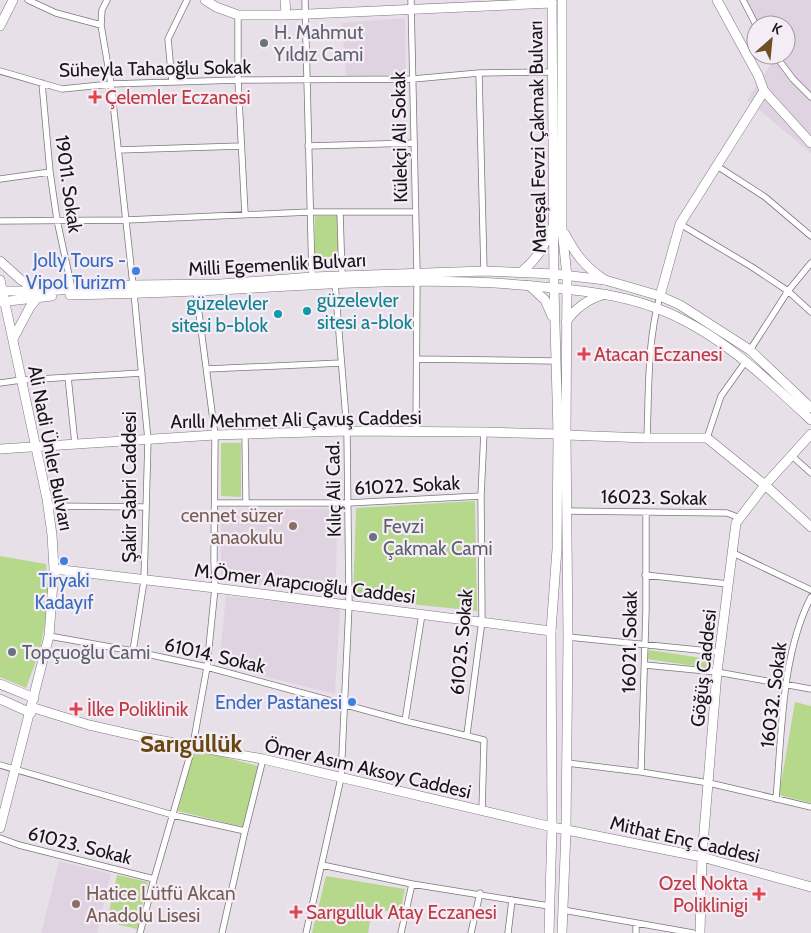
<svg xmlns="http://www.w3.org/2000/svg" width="811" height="933" font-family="Cabin,sans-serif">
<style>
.built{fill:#e0d3e1}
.green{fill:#b5d88b}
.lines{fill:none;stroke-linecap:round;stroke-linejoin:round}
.street-casing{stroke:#7d767e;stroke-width:7}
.secondary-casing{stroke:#7d767e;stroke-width:10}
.primary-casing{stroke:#7d767e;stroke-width:10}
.street{stroke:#fff;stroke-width:5.5}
.secondary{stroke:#fff;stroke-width:9}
.primary{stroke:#fff;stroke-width:9}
.worship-dot{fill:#6b7280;stroke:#f5edf6;stroke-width:2}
.health-dot{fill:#e0444e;stroke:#f5edf6;stroke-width:2}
.shop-dot{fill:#3f7fe0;stroke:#f5edf6;stroke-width:2}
.culture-dot{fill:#0f9aa8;stroke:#f5edf6;stroke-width:2}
.education-dot{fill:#8d6e63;stroke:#f5edf6;stroke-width:2}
.labels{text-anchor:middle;stroke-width:4.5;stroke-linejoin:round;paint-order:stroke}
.worship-label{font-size:19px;fill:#5b616d;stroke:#f5edf6;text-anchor:start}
.street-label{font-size:19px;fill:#171518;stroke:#f5edf6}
.health-label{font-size:19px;fill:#be3a42;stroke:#f5edf6;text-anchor:start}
.shop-label{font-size:19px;fill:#366cbe;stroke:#f5edf6;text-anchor:end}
.culture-label{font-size:19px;fill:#0d838f;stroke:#f5edf6;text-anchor:start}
.education-label{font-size:19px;fill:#785e54;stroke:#f5edf6;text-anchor:end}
.district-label{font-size:24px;font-weight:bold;fill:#674811;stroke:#f5edf6}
</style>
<rect width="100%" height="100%" fill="#e8e0e9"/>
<!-- built -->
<path class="built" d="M746,0H811V153L747,100L777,55H786V25H760Z
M405,18L406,75L346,76L342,23Z
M337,508L336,595L221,581V510Z
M226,596L340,608L335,694L219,665Z
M59,861L111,874L97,933H41Z"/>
<!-- green -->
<path class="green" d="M315,216H338V268H315Z
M221,443H241V497L221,496Z
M475,501L477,611L353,598L356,508Z
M0,556L46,564L49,601L40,650L26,688L0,677Z
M649,650L709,659V668L647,659Z
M795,702L811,706V803L779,795Z
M194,749L258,766L243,827L178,811Z
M117,875L148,882L137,929L107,922Z
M326,876L405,889L400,913L372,909L368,933H312Z"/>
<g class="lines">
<defs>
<path id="street" d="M28,0L56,13L101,25
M107,0L102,10L101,25L111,84L133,285
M305,0L312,277
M411,0L417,273
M743,0L756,25
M238,15V80L245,214
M775,55L793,79L811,97
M0,71L62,89L111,84L238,80L413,79L479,73L553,72
M479,73L484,271
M172,82L168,39L187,0
M42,83L50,172L57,220L72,289
M308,146L414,143
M118,150L241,146
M717,166L765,197L811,236
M0,179L50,172
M340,212L342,276
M0,221L126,220L310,212H415
M680,224L752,267L788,291L811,312
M750,350L788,291L811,263
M417,359L555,361
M207,369L341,363
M68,377L75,444
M0,383L21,380L142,373
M416,432L417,280
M245,434L246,503
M647,438C649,391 647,342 660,296
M707,438L721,396L746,361
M792,456L811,473
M215,503H348L481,496
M48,506L146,507
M567,511L727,513L740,518
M733,553L811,590
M645,575L728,584
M49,636L133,651L207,667L405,721L484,740L482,811
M568,637L719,652
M133,651L144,581L148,440L134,293
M645,665L717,672L811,689
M405,721L422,614
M467,734L482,621L481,496L484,432
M567,763L641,772L709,783L811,807
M0,765L173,815L245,831
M641,772L646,610V512
M776,799C782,734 781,655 811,597
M0,838L19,845L154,879
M322,865L412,884L549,906
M563,910L693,933
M140,933L154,879L193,745L207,667L215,588L214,560L215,435L196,291
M222,933L245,831L263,759
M306,933L341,778L349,605L347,431L335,283
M401,933L412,884
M471,933L480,893
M508,933L512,900
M636,933V924"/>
<path id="secondary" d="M205,0L216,7L238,15H286L552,3
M285,0L286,15
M717,0L758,75L764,91L811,143
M0,26L13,0
M0,261L21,280L39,291
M0,280L47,499L52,535L54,569L49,636L0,828
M0,291H45L133,285L220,284L312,277L484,271L555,274L605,280L660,296L680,305L750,350L811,408
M70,295C112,294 154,293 195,291C308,286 420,275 533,286C574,290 617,293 656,308C716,330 765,377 811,420
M660,296L680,224L764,91
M0,302L52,296
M13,339L30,307L38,297
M566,435L647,438H707L765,485L811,527
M0,449L215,435L347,431L484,432L558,434
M54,569L215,588L551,631
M0,684L34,698
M0,699L31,713
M31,707L89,725L142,737L263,759L552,827L702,857L811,887
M700,933L702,857L717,672L736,523L765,485L811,434"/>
<path id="primary" d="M562,0V229L567,276L566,435L568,637L566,830L562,933
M565,234C576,255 585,267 605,280
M520,273C539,257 543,248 553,226
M529,285L545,300L552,316
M566,322C576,307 588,299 605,294
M549,933L552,827L551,631L557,549L558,434L554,288L552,0"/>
</defs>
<!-- street casing -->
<use href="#street" class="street-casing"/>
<!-- secondary casing -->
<use href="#secondary" class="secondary-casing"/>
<!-- primary casing -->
<use href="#primary" class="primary-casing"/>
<!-- street -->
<use href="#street" class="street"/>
<!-- secondary -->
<use href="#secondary" class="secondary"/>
<!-- primary -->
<use href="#primary" class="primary"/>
</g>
<!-- markers -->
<g class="worship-dot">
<circle cx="264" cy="43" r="5"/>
<circle cx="373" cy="537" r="5"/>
<circle cx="12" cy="652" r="5"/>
</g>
<g class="health-dot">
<path d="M92.5 89.5h5v5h5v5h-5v5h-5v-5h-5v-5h5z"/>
<path d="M581.5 346.5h5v5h5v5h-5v5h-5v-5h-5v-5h5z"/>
<path d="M73.5 701.5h5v5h5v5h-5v5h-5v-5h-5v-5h5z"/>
<path d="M756.5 886.5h5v5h5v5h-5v5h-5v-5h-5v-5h5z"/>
<path d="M293.5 904.5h5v5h5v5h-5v5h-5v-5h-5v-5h5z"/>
</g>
<g class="shop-dot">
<circle cx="136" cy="271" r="5"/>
<circle cx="64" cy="561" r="5"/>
<circle cx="352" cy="702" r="5"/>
</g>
<g class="culture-dot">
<circle cx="307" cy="311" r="5"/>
<circle cx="278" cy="314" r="5"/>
</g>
<g class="education-dot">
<circle cx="293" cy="526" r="5"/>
<circle cx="76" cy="904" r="5"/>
</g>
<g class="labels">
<!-- worship labels -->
<g class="worship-label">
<text x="274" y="39">H. Mahmut<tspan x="274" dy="22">Yıldız Cami</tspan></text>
<text x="383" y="533">Fevzi<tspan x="383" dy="22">Çakmak Cami</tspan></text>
<text x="22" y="659">Topçuoğlu Cami</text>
</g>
<!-- street labels -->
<g class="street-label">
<text transform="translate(155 68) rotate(-1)" y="7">Süheyla Tahaoğlu Sokak</text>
<text transform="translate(399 137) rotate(-91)" y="7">Külekçi Ali Sokak</text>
<text transform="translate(537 137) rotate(-91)" y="7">Mareşal Fevzi Çakmak Bulvarı</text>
<text transform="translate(69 184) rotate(82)" y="7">19011. Sokak</text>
<text transform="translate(277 264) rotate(-3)" y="7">Milli Egemenlik Bulvarı</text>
<text transform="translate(296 419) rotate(-1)" y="7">Arıllı Mehmet Ali Çavuş Caddesi</text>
<text transform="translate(51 448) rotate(79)" y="7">Ali Nadi Ünler Bulvarı</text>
<text transform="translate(407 485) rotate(-3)" y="7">61022. Sokak</text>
<text transform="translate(129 487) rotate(-90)" y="7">Şakir Sabri Caddesi</text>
<text transform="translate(333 489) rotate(-91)" y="7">Kılıç Ali Cad.</text>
<text transform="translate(654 497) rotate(1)" y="7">16023. Sokak</text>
<text transform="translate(305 583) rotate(7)" y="7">M.Ömer Arapcıoğlu Caddesi</text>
<text transform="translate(461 642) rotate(-85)" y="7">61025. Sokak</text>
<text transform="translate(629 642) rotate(-89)" y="7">16021. Sokak</text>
<text transform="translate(215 655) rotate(13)" y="7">61014. Sokak</text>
<text transform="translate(703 668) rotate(-84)" y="7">Göğüş Caddesi</text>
<text transform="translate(773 695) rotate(-83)" y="7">16032. Sokak</text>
<text transform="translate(368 768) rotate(13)" y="7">Ömer Asım Aksoy Caddesi</text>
<text transform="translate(685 839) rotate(13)" y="7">Mithat Enç Caddesi</text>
<text transform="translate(80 845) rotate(14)" y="7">61023. Sokak</text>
</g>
<!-- health labels -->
<g class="health-label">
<text x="105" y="104">Çelemler Eczanesi</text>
<text x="594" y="361">Atacan Eczanesi</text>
<text x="87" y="716">İlke Poliklinik</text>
<text x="748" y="890" text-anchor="end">Ozel Nokta<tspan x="748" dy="22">Poliklinigi</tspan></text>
<text x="306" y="919">Sarıgulluk Atay Eczanesi</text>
</g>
<!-- shop labels -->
<g class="shop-label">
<text x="126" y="267">Jolly Tours -<tspan x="126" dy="22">Vipol Turizm</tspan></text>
<text x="64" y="587" text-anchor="middle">Tiryaki<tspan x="64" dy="22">Kadayıf</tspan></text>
<text x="342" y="709">Ender Pastanesi</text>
</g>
<!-- culture labels -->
<g class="culture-label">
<text x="317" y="307">güzelevler<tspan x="317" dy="22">sitesi a-blok</tspan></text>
<text x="268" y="310" text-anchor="end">güzelevler<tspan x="268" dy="22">sitesi b-blok</tspan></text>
</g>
<!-- education labels -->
<g class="education-label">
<text x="283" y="522">cennet süzer<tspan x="283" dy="22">anaokulu</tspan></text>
<text x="86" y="900" text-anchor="start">Hatice Lütfü Akcan<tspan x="86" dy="22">Anadolu Lisesi</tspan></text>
</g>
<!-- district labels -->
<g class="district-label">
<text x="191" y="752">Sarıgüllük</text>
</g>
</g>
<!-- north arrow -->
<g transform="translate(771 40) rotate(27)"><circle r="24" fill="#f5edf6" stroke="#9c979d"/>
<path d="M0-4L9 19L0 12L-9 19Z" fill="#6d5124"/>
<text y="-8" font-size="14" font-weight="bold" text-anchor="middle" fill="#171518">K</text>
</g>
</svg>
